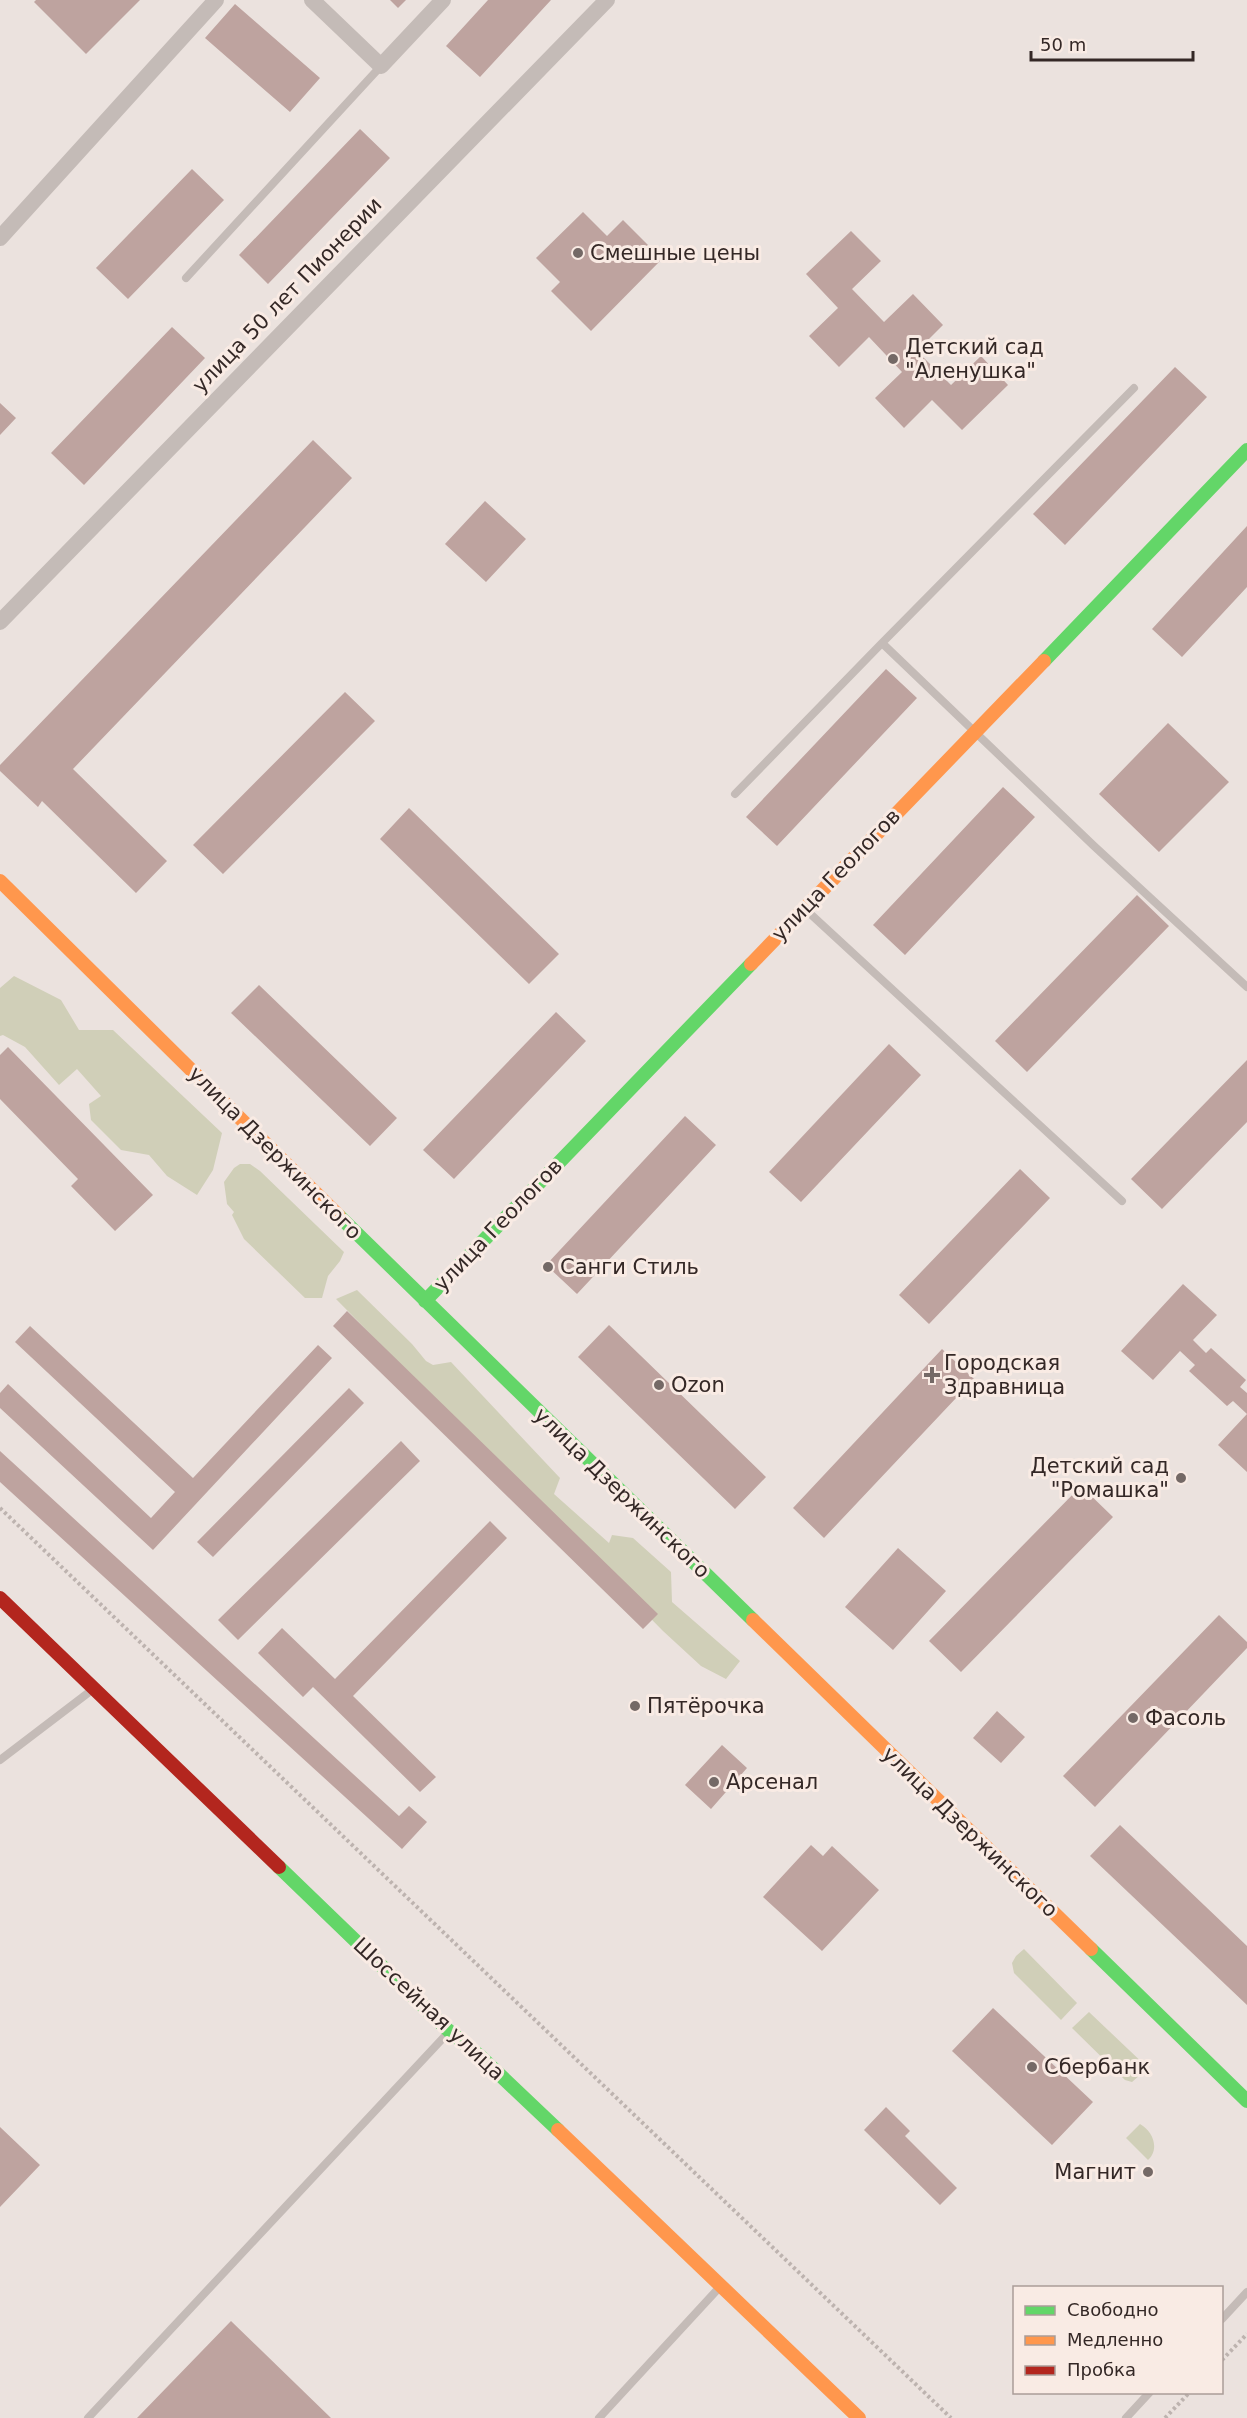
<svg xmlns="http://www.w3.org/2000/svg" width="1247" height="2418" font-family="'DejaVu Sans',sans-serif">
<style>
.green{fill:#d0cfb8}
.building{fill:#bea39f}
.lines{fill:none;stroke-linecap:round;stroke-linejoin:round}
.path{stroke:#bdb3af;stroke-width:4;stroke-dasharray:3 3;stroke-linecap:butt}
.lane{stroke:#c4bbb7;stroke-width:8}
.street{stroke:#c4bbb7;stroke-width:16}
.fast{stroke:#63d668;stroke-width:14}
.slow{stroke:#ff974d;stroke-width:14}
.jam{stroke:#b3261e;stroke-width:14}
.poi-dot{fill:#746966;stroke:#f9ebe4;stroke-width:2}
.labels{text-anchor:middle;stroke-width:6;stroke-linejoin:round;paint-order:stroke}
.poi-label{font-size:21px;fill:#342826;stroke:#f9ebe4;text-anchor:start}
.street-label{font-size:21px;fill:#342826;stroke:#f9ebe4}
</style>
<rect width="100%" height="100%" fill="#ebe2de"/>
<!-- green -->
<path class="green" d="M14,976L61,1000L79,1030H113L222,1133L213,1170L197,1195L167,1176L149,1155L121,1150L91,1120L89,1104L101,1096L77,1069L59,1085L25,1047L3,1035L0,1036V988Z
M240,1164H250L260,1171L344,1252L340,1261L328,1276L322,1298H305L244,1239L232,1215L234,1212L227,1204L224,1182L234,1168Z
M357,1290L412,1344L426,1361L433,1365L451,1362L560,1478L554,1494L609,1543L612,1535L633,1538L671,1572L672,1602L740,1661L726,1679L701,1666L663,1631L336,1299Z
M1024,1949L1077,2003L1061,2020L1014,1973L1012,1963L1016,1956Z
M1089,2012L1148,2068L1132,2082L1125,2080L1072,2028Z
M1140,2124C1153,2131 1160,2149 1148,2160L1126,2138Z"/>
<!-- building -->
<path class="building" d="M36,0H140L86,54L34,2Z
M390,0H406L398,8Z
M488,0H551L480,77L446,46Z
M235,4L320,78L290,112L205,38Z
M360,129L390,158L268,284L239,255Z
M192,169L224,200L128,299L96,268Z
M583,212L607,236L623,220L662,259L591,331L551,291L560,282L536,258Z
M851,231L881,261L852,289L884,322L913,294L943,325L917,351L951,385L981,356L1008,385L962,430L932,400L904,428L875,398L902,372L869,337L839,367L809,336L838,308L806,274Z
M172,327L205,358L84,485L51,453Z
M1175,367L1207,397L1065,545L1033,514Z
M0,403L16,418L0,435Z
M313,440L352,478L73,769L167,861L136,893L42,801L38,807L0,771V765Z
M485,501L526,539L486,582L445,544Z
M1247,526V587L1182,657L1152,629Z
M886,669L917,698L777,846L746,817Z
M345,692L375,721L223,874L193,845Z
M1168,723L1229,782L1159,852L1099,794Z
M1003,787L1035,817L905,955L873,925Z
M409,808L559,954L529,984L380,839Z
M1137,895L1169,926L1027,1072L995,1041Z
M259,985L397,1118L370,1146L231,1013Z
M556,1012L586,1041L454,1179L423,1150Z
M889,1044L921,1075L801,1202L769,1172Z
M8,1047L153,1195L115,1231L71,1186L78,1179L0,1099V1055Z
M1247,1060V1122L1162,1209L1131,1179Z
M685,1116L716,1145L577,1294L546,1265Z
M1020,1169L1050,1198L929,1324L899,1295Z
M1183,1284L1217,1315L1193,1340L1206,1353L1211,1348L1246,1380L1240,1387L1247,1393V1472L1218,1445L1247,1414L1233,1401L1227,1406L1189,1371L1195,1365L1180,1351L1153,1380L1121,1351Z
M347,1311L658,1614L643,1629L333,1326Z
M609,1325L766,1477L735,1509L578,1357Z
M30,1326L193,1478L318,1345L332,1358L153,1550L0,1408V1393L8,1384L151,1518L175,1492L15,1342Z
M942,1349L974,1379L824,1538L793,1508Z
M349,1388L364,1403L213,1557L197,1542Z
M401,1441L420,1461L238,1640L218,1620Z
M0,1451L399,1816L409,1806L427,1822L402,1849L0,1482Z
M1081,1486L1113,1517L961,1672L929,1641Z
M490,1521L507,1538L353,1696L436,1777L420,1792L313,1687L303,1697L258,1653L282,1628L335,1679Z
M898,1548L946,1591L893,1650L845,1607Z
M1219,1615L1247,1642V1648L1095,1807L1063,1776Z
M997,1711L1025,1737L1001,1763L973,1738Z
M722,1745L747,1768L711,1809L685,1785Z
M1120,1825L1247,1946V2005L1090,1856Z
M811,1845L823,1856L832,1846L879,1890L822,1951L763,1897Z
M993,2008L1093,2102L1052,2145L952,2051Z
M886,2107L910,2131L905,2136L957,2188L940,2205L864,2130Z
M0,2127L40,2165L0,2207Z
M231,2321L331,2418H137Z"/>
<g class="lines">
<!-- path -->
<path class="path" d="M0,1508L951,2418
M1222,2360L1247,2334
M1165,2418L1190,2392"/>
<!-- lane -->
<path class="lane" d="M186,278L381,66
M1134,388L882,643L1094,846L1247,987
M735,794L882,643
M805,909L1122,1201
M0,1760L88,1693
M1222,2319L1247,2292
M88,2418L445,2036
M599,2418L717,2290
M1126,2418L1150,2392"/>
<!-- street -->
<path class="street" d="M312,0L381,66L443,0
M0,238L216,0
M0,622L607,0"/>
<!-- fast -->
<path class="fast" d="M1044,661L1247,450
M339,1216L753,1620
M425,1301L751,964
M279,1867L449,2031L481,2057L558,2130
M1091,1949L1247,2101"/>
<!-- slow -->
<path class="slow" d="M0,881L339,1216
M751,964L1044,661
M753,1620L1091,1949
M558,2130L859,2418"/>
<!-- jam -->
<path class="jam" d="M0,1598L279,1867"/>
</g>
<!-- markers -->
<g class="poi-dot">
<circle cx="578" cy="253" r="6"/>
<circle cx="893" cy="359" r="6"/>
<circle cx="548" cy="1267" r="6"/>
<path d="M929 1366h6v6h6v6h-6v6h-6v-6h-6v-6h6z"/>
<circle cx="659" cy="1385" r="6"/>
<circle cx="1181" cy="1478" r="6"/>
<circle cx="635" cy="1706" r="6"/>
<circle cx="1133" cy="1718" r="6"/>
<circle cx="714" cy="1782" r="6"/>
<circle cx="1032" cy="2067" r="6"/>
<circle cx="1148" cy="2172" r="6"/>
</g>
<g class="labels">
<!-- poi labels -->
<g class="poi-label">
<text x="590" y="260">Смешные цены</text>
<text x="905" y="354">Детский сад<tspan x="905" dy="24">"Аленушка"</tspan></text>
<text x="560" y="1274">Санги Стиль</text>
<text x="944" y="1370">Городская<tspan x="944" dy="24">Здравница</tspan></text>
<text x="671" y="1392">Ozon</text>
<text x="1169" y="1473" text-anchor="end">Детский сад<tspan x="1169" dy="24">"Ромашка"</tspan></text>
<text x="647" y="1713">Пятёрочка</text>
<text x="1145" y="1725">Фасоль</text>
<text x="726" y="1789">Арсенал</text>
<text x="1044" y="2074">Сбербанк</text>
<text x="1136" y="2179" text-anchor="end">Магнит</text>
</g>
<!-- street labels -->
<g class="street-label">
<text transform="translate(287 295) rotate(-46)" y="7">улица 50 лет Пионерии</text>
<text transform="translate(836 875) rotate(-46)" y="7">улица Геологов</text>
<text transform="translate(275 1153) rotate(45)" y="7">улица Дзержинского</text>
<text transform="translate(498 1225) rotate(-46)" y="7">улица Геологов</text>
<text transform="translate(622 1493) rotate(44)" y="7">улица Дзержинского</text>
<text transform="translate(970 1832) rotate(44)" y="7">улица Дзержинского</text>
<text transform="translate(429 2009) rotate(43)" y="7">Шоссейная улица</text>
</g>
</g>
<!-- legend -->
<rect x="1013" y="2286" width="210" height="108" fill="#f9ebe4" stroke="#aa9d98" stroke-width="1.5"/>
<rect x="1025" y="2306" width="30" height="9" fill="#63d668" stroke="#aa9d98" stroke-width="1.5"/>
<text x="1067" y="2316" font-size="18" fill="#342826">Свободно</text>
<rect x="1025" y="2336" width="30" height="9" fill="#ff974d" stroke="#aa9d98" stroke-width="1.5"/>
<text x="1067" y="2346" font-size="18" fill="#342826">Медленно</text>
<rect x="1025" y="2366" width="30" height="9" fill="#b3261e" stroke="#aa9d98" stroke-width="1.5"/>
<text x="1067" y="2376" font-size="18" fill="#342826">Пробка</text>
<!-- scale -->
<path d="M1031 51v9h162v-9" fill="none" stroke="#342826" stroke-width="3"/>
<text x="1040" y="51" font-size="18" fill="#342826" stroke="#f9ebe4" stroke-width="4.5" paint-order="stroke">50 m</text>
</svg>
